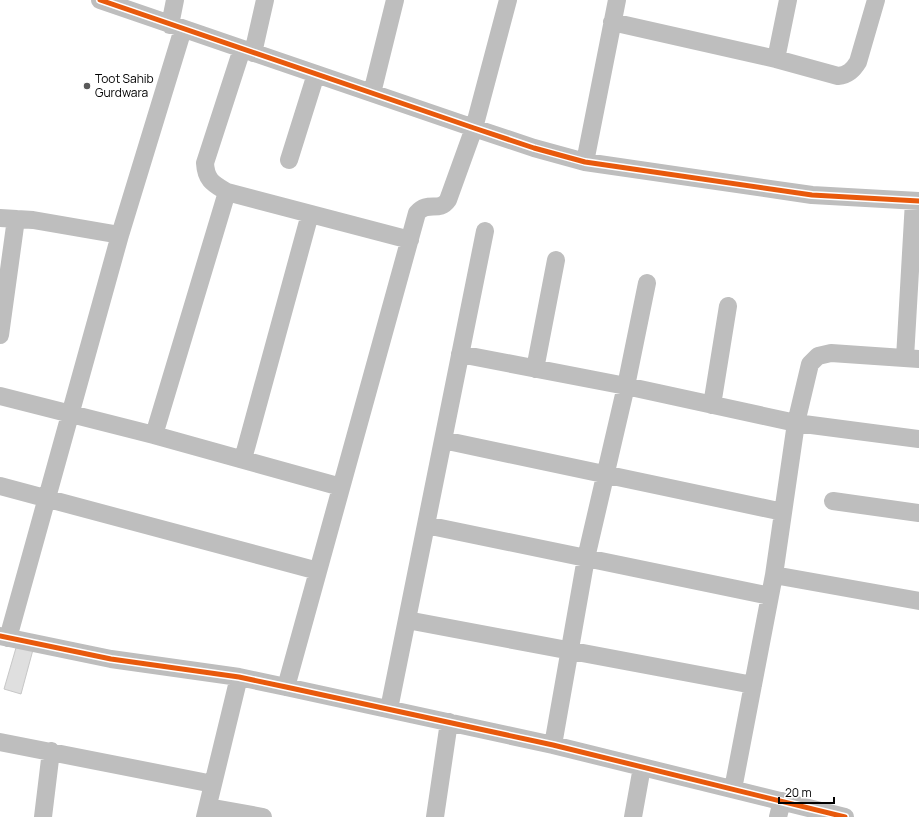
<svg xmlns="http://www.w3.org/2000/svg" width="919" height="817" font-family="Manrope,sans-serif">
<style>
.building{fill:#dfdfdf;stroke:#c7c7c7}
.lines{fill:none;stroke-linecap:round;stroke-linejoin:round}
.minor{stroke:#bebebe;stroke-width:18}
.cycleway-casing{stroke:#fff;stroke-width:8}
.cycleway{stroke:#e8590c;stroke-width:5}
.poi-dot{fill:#595959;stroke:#fff;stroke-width:1.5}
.labels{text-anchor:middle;stroke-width:4;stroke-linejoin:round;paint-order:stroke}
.poi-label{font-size:12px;fill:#000;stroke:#fff;text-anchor:start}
</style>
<rect width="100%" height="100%" fill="#fff"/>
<!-- building -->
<path class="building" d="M18,641L34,646L21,694L4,689Z"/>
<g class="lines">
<!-- minor -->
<path class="minor" d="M100,0L474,128L534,148L585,162L812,195L919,201
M788,0L776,59L838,76C848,75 853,70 858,62L876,0
M612,22L776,59
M170,25L175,0
M253,53L265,0
M372,93L395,0
M289,160L316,74
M585,162L617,0
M227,192C214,184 206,181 205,163L242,49
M0,218L33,220L120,235
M0,335L16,219
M460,354L626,386L796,423L774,575L733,789
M905,358L914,201
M919,359L831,353L818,356L810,364L796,423L919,439
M535,369L556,260
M0,396L154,435L341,487
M712,405L728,306
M154,435L227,192L410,240
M443,440L783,512
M243,459L310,214
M0,486L318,571
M833,501L919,513
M426,525L770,596
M774,575L919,601
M407,620L753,685
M0,636L111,659L239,677L286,687L553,745L845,817
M8,638L120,235L183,29
M286,687L417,213C428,200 439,213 448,200L474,128L508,0
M389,709L485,231
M0,742L213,784
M553,745L586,558L626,386L647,283
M208,807L263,817
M43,817L51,751
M205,817L239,677
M435,817L449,722
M633,817L642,767
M778,817L782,801"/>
<defs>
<path id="cycleway" d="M100,0L474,128L534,148L585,162L812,195L919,201
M0,636L111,659L239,677L286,687L553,745L845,817"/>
</defs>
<!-- cycleway casing -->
<use href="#cycleway" class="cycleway-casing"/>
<!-- cycleway -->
<use href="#cycleway" class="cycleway"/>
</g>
<!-- markers -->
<circle class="poi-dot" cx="87" cy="86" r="4"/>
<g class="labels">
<!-- poi labels -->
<g class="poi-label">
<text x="95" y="83">Toot Sahib<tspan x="95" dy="14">Gurdwara</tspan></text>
</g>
</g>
<!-- scale -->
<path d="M779 797v6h55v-6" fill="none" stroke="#000000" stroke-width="2"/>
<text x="785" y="797" font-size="12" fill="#000000" stroke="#ffffff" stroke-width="3" paint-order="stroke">20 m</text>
</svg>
